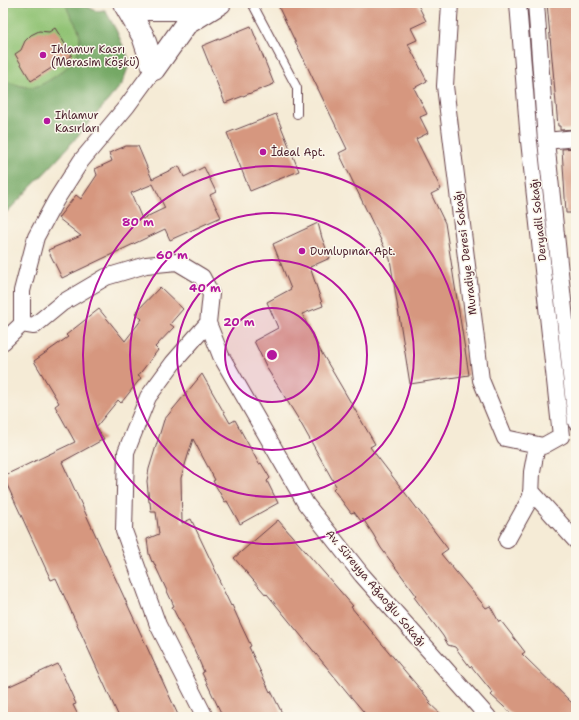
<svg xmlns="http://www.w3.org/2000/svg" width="579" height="720" font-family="'Shantell Sans',sans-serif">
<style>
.green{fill:#90c273;stroke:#6d704f}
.forest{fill:#74a865;stroke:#5f6448}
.building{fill:#d6977f;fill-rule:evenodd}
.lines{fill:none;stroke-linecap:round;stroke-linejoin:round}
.lane-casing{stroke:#643e45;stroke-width:10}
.street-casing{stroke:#643e45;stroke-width:18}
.secondary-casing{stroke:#643e45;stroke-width:24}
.lane{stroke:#fff;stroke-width:8}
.street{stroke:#fff;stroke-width:16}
.secondary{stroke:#fff;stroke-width:22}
.ring{fill:none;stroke:#b5179e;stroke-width:2}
.poi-dot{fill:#b5179e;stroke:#fbf7ec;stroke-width:1.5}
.labels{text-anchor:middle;stroke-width:3;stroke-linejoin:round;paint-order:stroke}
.poi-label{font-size:11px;fill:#4a1f2b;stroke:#fbf7ec;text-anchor:start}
.street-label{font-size:11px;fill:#4a1f2b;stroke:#fbf7ec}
.centre{fill:#b5179e;stroke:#fbf7ec;stroke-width:2}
.ring-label{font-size:12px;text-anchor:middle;font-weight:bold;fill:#b5179e;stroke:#fbf7ec;stroke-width:3;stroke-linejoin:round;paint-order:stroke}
</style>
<rect width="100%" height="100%" fill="#fbf7ec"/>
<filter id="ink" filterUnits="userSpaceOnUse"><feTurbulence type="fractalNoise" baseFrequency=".025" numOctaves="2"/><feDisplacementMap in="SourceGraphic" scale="8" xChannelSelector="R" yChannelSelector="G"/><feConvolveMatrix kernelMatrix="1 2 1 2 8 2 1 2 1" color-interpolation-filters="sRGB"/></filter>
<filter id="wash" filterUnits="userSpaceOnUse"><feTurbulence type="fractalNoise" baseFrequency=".012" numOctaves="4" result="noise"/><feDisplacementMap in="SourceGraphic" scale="16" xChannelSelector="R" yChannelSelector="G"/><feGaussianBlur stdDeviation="0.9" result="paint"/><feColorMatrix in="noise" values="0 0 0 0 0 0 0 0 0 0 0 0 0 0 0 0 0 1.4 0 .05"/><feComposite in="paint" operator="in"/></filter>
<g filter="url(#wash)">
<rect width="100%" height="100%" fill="#f5ebd6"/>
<!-- green -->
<path class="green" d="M3,3H80L96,11L105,10L116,30L130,62L122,84L58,159L3,216Z"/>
<!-- forest -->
<path class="forest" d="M66,3H80L96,11L105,10L116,30L130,62L122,84L58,159L3,216V81C13,82 21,88 33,87C44,86 70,67 75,58C78,53 80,43 80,37C79,24 67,15 66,3Z"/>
<g id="blocks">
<!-- building -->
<path class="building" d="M288,3H417L426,21L411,28L417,40L408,44L427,81L414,88L427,114L420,117L428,133L416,139L441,189L431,194L445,223L469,375L410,384L390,259L339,153L347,149L279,8Z
M547,3H576V129L560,130V126H558Z
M251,26L274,84L225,103L202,46Z
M55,28L72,55L31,81L15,54L21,50L25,41L31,35L39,31L49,32Z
M276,114L299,171L250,191L227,133Z
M126,146H138L152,179L179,166L184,177L204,167L216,192L210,195L221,217L170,240L165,229L62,278L48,250L81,236L58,218L76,195L81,199L97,175L95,169L112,161L109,153ZM153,184L165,208L142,219L131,193Z
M576,148V213H566L562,149Z
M318,223L322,238L330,258L310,267L323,306L302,314L320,350L375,444L370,447L448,549L441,554L486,608L490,606L499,622L501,621L525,652L522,654L576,707V717H515L491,695L493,693L471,666L470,667L455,647L448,645L443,636L414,597L416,595L381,548L373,534L363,519L361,521L354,512L351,513L333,489L336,486L299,420L268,370L254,341L278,328L267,302L291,289L273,244Z
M160,287L183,309L170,324L174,327L155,347L158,350L138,376L141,378L121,403L118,400L96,427L104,439L62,462L179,717H119L56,578L51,580L3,476L75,442L55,406L59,403L34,361L68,337L66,335L99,309L125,341L142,319L135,313Z
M202,374L230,423L235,420L259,464L261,463L270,478L267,481L278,503L240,524L227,501L225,502L213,481L215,480L193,439L181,478L182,523L191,519L220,580L219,581L231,606L232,605L241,625L251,646L249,647L270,692L271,691L284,717H223L202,673L204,672L194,649L172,607L174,606L153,561L152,562L149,554L147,539L159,534L156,512H151L150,502H149L147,481L149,469L164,420Z
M278,520L353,606L351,607L431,702L429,703L444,717H368L347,692L267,594L266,595L234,558Z
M58,664L76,704L73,705L79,717H3V689Z"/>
</g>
</g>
<g filter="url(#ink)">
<use href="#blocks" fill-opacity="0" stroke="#643e45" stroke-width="1"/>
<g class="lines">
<defs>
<path id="lane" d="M252,3L297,88V114"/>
<path id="street" d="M450,3L445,86L481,380L505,438L543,446L561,436L529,141L518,3
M536,3L546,141L576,422
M154,69L127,106L81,161L56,200L36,237L22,291V324L34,326L62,303L106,277L146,265L177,262L202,277L211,294L208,323L173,363L148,397L126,452L124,531L158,625L205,717
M546,141L576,138
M208,323L221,356L306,504L362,575L488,717
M3,342L22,324
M531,491L576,541
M507,540L531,497L532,472L537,445"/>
<path id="secondary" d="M124,3L143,36L154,69
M133,3L142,9H177L193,3
M154,69L186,24L220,3"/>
</defs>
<!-- lane casing -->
<use href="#lane" class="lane-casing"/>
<!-- street casing -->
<use href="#street" class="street-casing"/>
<!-- secondary casing -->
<use href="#secondary" class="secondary-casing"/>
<!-- lane -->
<use href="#lane" class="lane"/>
<!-- street -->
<use href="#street" class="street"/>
<!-- secondary -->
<use href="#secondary" class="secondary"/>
</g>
</g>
<!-- distance rings -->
<circle cx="272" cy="355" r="47" fill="#b5179e" fill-opacity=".12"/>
<g class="ring">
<circle cx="272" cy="355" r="47"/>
<circle cx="272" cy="355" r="95"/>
<circle cx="272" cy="355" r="142"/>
<circle cx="272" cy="355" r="189"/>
</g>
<!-- markers -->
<g class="poi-dot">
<circle cx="43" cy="55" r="4"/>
<circle cx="47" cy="121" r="4"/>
<circle cx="263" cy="152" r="4"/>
<circle cx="302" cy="251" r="4"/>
</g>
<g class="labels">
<!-- poi labels -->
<g class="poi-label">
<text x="51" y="53">Ihlamur Kasrı<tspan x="51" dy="13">(Merasim Köşkü)</tspan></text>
<text x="55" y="119">Ihlamur<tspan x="55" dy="13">Kasırları</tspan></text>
<text x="271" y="156">İdeal Apt.</text>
<text x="310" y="255">Dumlupınar Apt.</text>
</g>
<!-- street labels -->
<g class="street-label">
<text transform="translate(538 220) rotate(-96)" y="4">Deryadil Sokağı</text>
<text transform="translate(465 253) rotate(-97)" y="4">Muradiye Deresi Sokağı</text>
<text transform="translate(376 588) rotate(50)" y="4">Av. Süreyya Ağaoğlu Sokağı</text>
</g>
</g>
<circle cx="272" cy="355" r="6" class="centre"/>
<g class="ring-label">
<text x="138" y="226">80 m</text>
<text x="172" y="259">60 m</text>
<text x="205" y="292">40 m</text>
<text x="239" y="326">20 m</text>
</g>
<!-- margin -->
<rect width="579" height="720" fill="none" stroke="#fbf7ec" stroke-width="16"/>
</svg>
